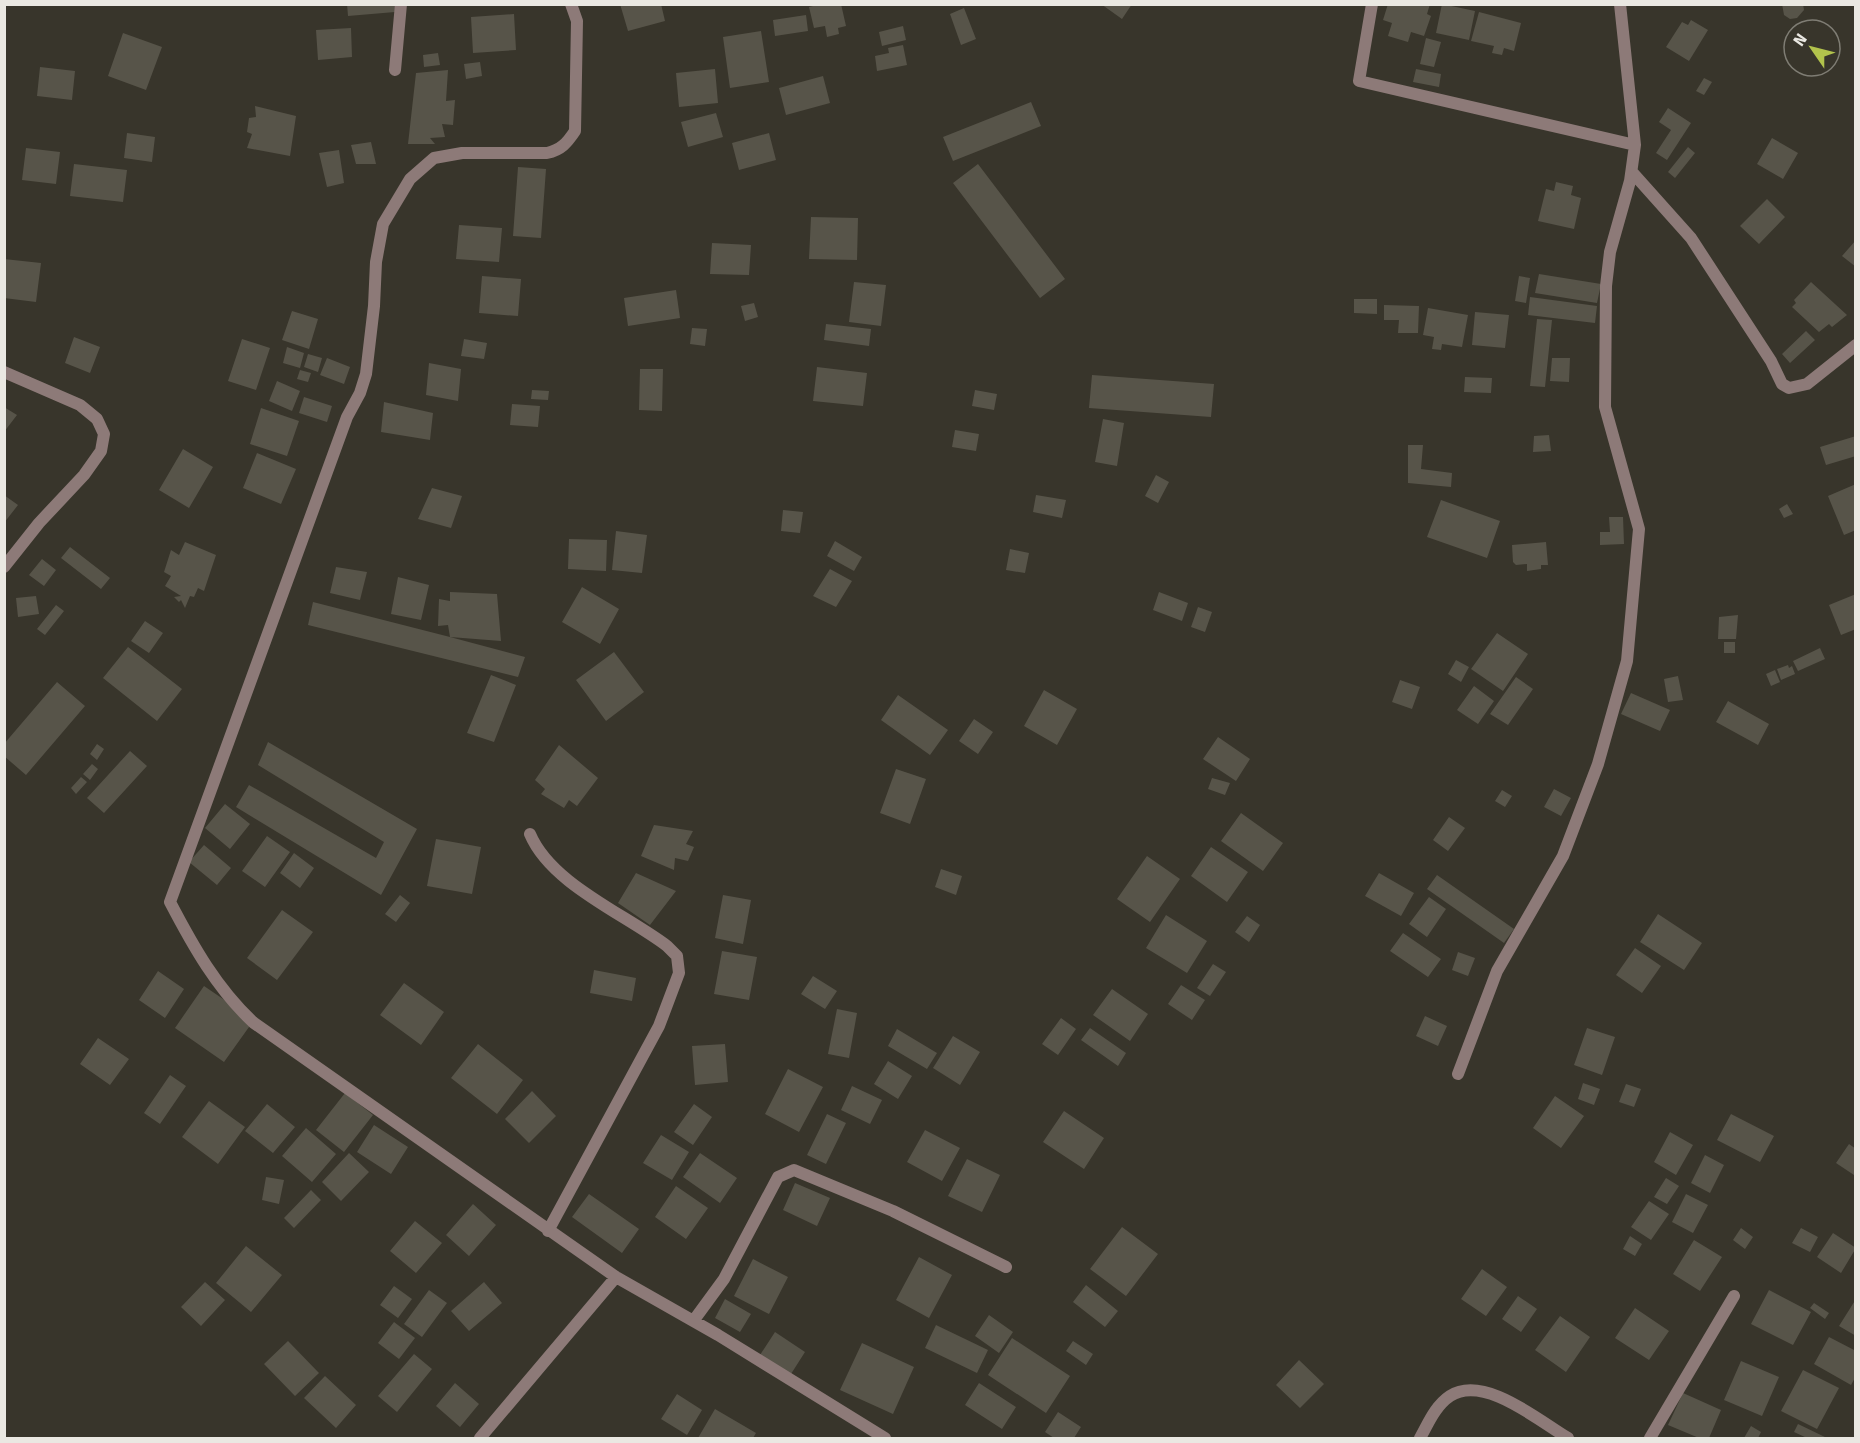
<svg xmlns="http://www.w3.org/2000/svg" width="1860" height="1443" font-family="'Fira Sans',sans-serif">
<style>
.building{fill:#575449}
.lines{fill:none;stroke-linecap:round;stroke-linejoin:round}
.street{stroke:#8d7a78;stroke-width:12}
</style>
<rect width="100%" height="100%" fill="#38352b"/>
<!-- building -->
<path class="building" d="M347,4H395V12L348,16Z
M620,4H661L665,21L628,31Z
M821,4H841L846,26L838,28L839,34L827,37L825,26L814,28L809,7Z
M1101,4H1132L1122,19Z
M1388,4H1430L1427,14L1431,16L1424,36L1411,32L1408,42L1388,36L1392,23L1383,20Z
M1442,4L1475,11L1469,40L1436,33Z
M1782,4H1803L1804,10L1797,18L1790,19L1784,15Z
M964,8L976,39L961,45L950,14Z
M1479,12L1521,23L1514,51L1504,48L1502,55L1492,53L1494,46L1471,41Z
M514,14L516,50L473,53L471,17Z
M806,15L808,31L775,36L773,20Z
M1691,20L1708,30L1689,61L1666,47L1682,22L1688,25Z
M903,26L906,40L882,46L879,32Z
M351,28L352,57L318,60L316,30Z
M761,31L769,82L730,88L723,37Z
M123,33L162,47L146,90L108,76Z
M1426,38L1441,42L1434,67L1420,64Z
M903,45L907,65L877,71L875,56L889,53L888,48Z
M438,53L440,65L424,67L423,55Z
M480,62L482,76L466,79L464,64Z
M40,67L75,71L72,100L37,96Z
M715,69L718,103L679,107L676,73Z
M1416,69L1441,74L1439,87L1413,82Z
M448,70L446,101L455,100L453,125L442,124L445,137L430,138L435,144H408L416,73Z
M823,76L830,103L786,115L779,88Z
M1704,78L1712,82L1704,95L1696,91Z
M1031,102L1041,126L953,161L943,137Z
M255,106L296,116L290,156L247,148L252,134L247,132L249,118L256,117Z
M1668,108L1691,123L1667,160L1656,153L1671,130L1659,122Z
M716,113L723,137L688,147L681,122Z
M127,133L155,137L152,162L124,158Z
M769,133L776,160L739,170L732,143Z
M1772,138L1798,153L1783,179L1757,164Z
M371,142L376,164H356L351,145Z
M1688,147L1695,153L1675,178L1668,172Z
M26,148L60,152L56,184L22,180Z
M339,150L344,183L327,187L319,153Z
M74,164L127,170L123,202L70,196Z
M978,164L1065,279L1040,298L953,183Z
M518,167L546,169L541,238L513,236Z
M1556,182L1573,186L1571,195L1581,198L1574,229L1538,221L1546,189L1554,191Z
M1767,199L1785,217L1759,244L1740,226Z
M811,217L858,218L857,260L809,259Z
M459,225L502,228L499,262L456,259Z
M1856,240V267L1842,256Z
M712,243L751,245L749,275L710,274Z
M4,259L41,263L36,302L4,298Z
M1539,274L1601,284L1597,303L1535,293Z
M482,276L521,279L518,316L479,313Z
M1519,276L1530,278L1526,303L1515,301Z
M854,282L886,285L881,326L849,322Z
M1811,282L1847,315L1832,327L1829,324L1819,332L1792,307L1796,303L1794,300Z
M676,290L680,318L628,326L624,298Z
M1530,297L1597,306L1595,323L1528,315Z
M1354,299H1377V314L1354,313Z
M754,303L758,317L745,321L741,306Z
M1384,305L1419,306L1418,333H1398L1399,320H1384Z
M1428,308L1468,315L1462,347L1442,344L1441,350L1432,349L1434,337L1423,335Z
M292,311L318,319L309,349L282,340Z
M1475,312L1509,315L1505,348L1472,345Z
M1537,319L1552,320L1545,387L1530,386Z
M826,324L871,329L869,346L824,340Z
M692,328L707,329L705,346L690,344Z
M1806,331L1815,340L1790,363L1782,354Z
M74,337L100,347L90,373L65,363Z
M242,339L270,348L256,390L228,381Z
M464,339L487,343L484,359L461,356Z
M287,347L304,353L300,368L283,363Z
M308,354L322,358L318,372L304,367Z
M327,358L350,367L344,384L320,375Z
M1552,358H1570L1569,382L1550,381Z
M429,363L461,369L458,401L426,395Z
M817,367L867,373L863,406L813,401Z
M640,369H663L662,411L639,410Z
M300,370L311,373L308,382L297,379Z
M1092,375L1214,384L1211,417L1089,408Z
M1465,377L1492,378L1491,393L1464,392Z
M277,381L300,391L292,411L269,401Z
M532,390L549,391L548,400L531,399Z
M975,390L997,394L994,410L972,406Z
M304,397L332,406L327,422L299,413Z
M384,402L433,413L430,440L381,432Z
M512,404L540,406L538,427L510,425Z
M4,407L17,415L4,432Z
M261,408L299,421L287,456L250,444Z
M1103,419L1124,423L1117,466L1095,462Z
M955,430L979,434L976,451L952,447Z
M1549,435L1551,451L1533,452L1534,436Z
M1856,436V456L1826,465L1820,447Z
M1408,445H1423L1421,469L1452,473L1451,487L1408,483Z
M183,449L213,467L189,508L159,490Z
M257,453L296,469L281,504L243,488Z
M1156,475L1169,482L1158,503L1145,496Z
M1856,484V530L1844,535L1828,496Z
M432,488L462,496L451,528L418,519Z
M4,495L18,505L4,523Z
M1036,495L1066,500L1062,518L1033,512Z
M1441,500L1500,521L1487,558L1427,537Z
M1787,504L1793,514L1784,518L1779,509Z
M783,510L803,512L800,533L781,531Z
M1609,517H1623L1624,544L1600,545V532H1610Z
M616,531L647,535L642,573L612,570Z
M569,539L607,540L606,571L568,569Z
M835,541L862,557L854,571L827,556Z
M185,542L216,555L204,591L198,588L194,597L190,596L185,608L181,600L179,602L174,597L181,596L165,586L171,576L164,572L171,550L179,555Z
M1546,542L1548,565H1541V569L1527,571V564L1516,565L1513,562L1512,545Z
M70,547L110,578L101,589L61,558Z
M1010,549L1029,553L1025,573L1006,570Z
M42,559L56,570L44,586L29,575Z
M336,567L367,572L360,600L330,593Z
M830,569L852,581L836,607L813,596Z
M398,577L429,585L421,620L391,614Z
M582,587L619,609L600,644L562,622Z
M450,592L497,594L501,641L450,637L448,625L438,626L439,599L450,601Z
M1159,592L1188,603L1182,621L1153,610Z
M1856,594V629L1841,635L1829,605Z
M36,596L39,614L18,617L16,598Z
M313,602L450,637L525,657L518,677L308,625Z
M56,605L64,611L45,635L37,629Z
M1198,607L1212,612L1205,632L1191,627Z
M1738,615L1736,639H1718L1719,617Z
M145,621L163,633L149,653L131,641Z
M1497,633L1528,654L1503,691L1471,669Z
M1724,642H1735V653H1724Z
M128,647L182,689L157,721L103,678Z
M1820,648L1825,659L1798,671L1793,661Z
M614,652L644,692L606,721L576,680Z
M1456,660L1469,667L1461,682L1448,674Z
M1788,665L1789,668L1792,666L1795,674L1781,680L1777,669Z
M1775,670L1780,682L1771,686L1766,674Z
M491,675L516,685L494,742L467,733Z
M1678,676L1683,700L1668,702L1664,679Z
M1516,677L1533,689L1508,725L1490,714Z
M1400,680L1420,687L1412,709L1392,702Z
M57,682L85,706L26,775L4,756V744Z
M1474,686L1494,701L1478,724L1457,710Z
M1044,690L1077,709L1057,745L1024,726Z
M1631,693L1670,710L1660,731L1621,714Z
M898,695L948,730L930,755L881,720Z
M1728,701L1769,724L1758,745L1716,722Z
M974,719L993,732L978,754L959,741Z
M1218,737L1250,759L1236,781L1203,759Z
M268,742L417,829L381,895L236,807L249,785L376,858L384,842L258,765Z
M97,744L104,749L97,760L90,754Z
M559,745L598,778L577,806L569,800L564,808L541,794L545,789L535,780Z
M130,751L147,766L104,813L87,798Z
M92,764L98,769L90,780L83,774Z
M896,769L926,779L910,824L880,813Z
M81,777L87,782L76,794L71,788Z
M1212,778L1230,783L1225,795L1208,789Z
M1554,789L1571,798L1561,816L1544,807Z
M1502,790L1512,796L1505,807L1495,801Z
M225,804L250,824L230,849L205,828Z
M1241,813L1283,843L1263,871L1221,841Z
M1449,817L1465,828L1448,851L1433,840Z
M654,825L693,831L686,844L694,847L688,861L675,858L674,870L641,856Z
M267,836L290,852L265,887L242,871Z
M436,839L481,847L472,894L427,886Z
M204,845L231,868L217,885L189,862Z
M1211,847L1248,872L1227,902L1191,876Z
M294,853L314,868L300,888L280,873Z
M1147,856L1180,879L1150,922L1117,899Z
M941,869L962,876L956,895L935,887Z
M636,873L676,891L650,925L618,903Z
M1379,873L1414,893L1401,916L1365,896Z
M1437,875L1514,929L1504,943L1427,889Z
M400,895L410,903L396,922L385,914Z
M723,895L751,900L743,944L715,938Z
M1429,897L1446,909L1427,937L1409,924Z
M282,910L313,932L277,980L247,958Z
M1658,914L1702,943L1684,970L1640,942Z
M1166,915L1207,941L1187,973L1146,948Z
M1247,916L1260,925L1249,942L1235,932Z
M1403,933L1441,959L1428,977L1390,951Z
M1635,948L1661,966L1642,993L1616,975Z
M722,951L757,957L749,1000L714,994Z
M1458,952L1475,958L1468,976L1452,970Z
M1213,964L1226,972L1210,996L1197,988Z
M594,970L636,978L632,1001L590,993Z
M158,971L184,989L165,1018L139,1000Z
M813,976L837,991L825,1009L801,994Z
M404,983L444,1012L421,1045L380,1015Z
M1181,985L1205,1000L1192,1020L1168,1004Z
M204,986L254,1020L224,1062L175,1028Z
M1112,989L1148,1014L1130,1041L1093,1015Z
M837,1009L857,1013L849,1058L828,1054Z
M1425,1016L1447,1026L1438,1046L1416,1036Z
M1061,1018L1076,1029L1058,1055L1042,1044Z
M1090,1028L1126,1053L1118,1066L1081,1040Z
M1587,1028L1615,1037L1602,1075L1574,1065Z
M897,1029L937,1053L927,1069L888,1046Z
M953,1036L980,1052L960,1085L933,1068Z
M98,1038L129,1059L110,1085L80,1064Z
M478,1044L523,1080L497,1114L451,1078Z
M725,1044L728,1082L695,1085L692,1046Z
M888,1061L912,1076L898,1099L874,1084Z
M788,1069L823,1087L799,1132L765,1114Z
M170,1075L186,1086L160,1124L144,1113Z
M1583,1083L1600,1089L1594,1105L1578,1099Z
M1626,1084L1641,1089L1634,1107L1619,1102Z
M852,1086L882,1100L870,1124L841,1110Z
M532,1091L556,1116L529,1143L505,1119Z
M345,1093L373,1115L344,1152L316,1130Z
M1555,1096L1584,1116L1561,1148L1533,1128Z
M209,1101L245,1127L218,1164L182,1137Z
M267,1104L295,1127L273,1153L245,1131Z
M694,1104L712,1117L693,1145L674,1132Z
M1064,1111L1104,1138L1084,1169L1043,1142Z
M827,1114L846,1123L826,1164L807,1155Z
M1731,1114L1774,1136L1760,1162L1717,1140Z
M374,1125L408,1147L391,1174L357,1152Z
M306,1128L336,1154L312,1182L282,1156Z
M925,1130L960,1148L942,1181L907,1162Z
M1670,1132L1693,1145L1676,1175L1654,1162Z
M661,1135L689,1152L672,1180L643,1163Z
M1849,1144L1856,1149L1854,1175L1836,1163Z
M349,1153L369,1172L341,1201L322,1182Z
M700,1153L737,1178L720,1203L683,1177Z
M1705,1155L1724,1165L1710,1193L1691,1183Z
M967,1159L1000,1175L982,1212L948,1196Z
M266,1177L284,1180L279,1204L262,1200Z
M1666,1178L1679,1186L1667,1204L1654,1197Z
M795,1183L830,1198L817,1226L783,1210Z
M676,1186L708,1208L686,1239L655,1217Z
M311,1190L321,1200L294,1228L284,1218Z
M589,1194L639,1229L622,1253L572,1217Z
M1686,1194L1708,1205L1693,1233L1672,1222Z
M1649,1201L1669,1214L1651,1240L1631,1227Z
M473,1204L496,1225L469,1256L446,1235Z
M415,1221L442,1243L416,1273L390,1251Z
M1122,1227L1158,1254L1126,1296L1090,1269Z
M1741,1228L1753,1237L1745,1249L1733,1240Z
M1801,1228L1818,1237L1810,1252L1792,1243Z
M1833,1233L1856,1248L1841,1273L1817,1257Z
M1630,1236L1642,1244L1635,1256L1623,1249Z
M1694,1240L1722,1257L1700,1291L1673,1274Z
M246,1246L282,1275L251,1312L216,1283Z
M919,1257L952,1275L929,1318L896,1300Z
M753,1259L788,1277L769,1314L734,1296Z
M1482,1269L1507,1287L1486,1316L1461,1299Z
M205,1282L225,1300L201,1326L181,1307Z
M484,1282L502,1303L469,1331L451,1311Z
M1086,1285L1118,1311L1105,1327L1073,1302Z
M394,1286L412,1299L398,1318L380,1305Z
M429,1290L447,1303L422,1337L404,1324Z
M1769,1290L1811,1312L1793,1345L1751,1324Z
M1518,1296L1537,1309L1521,1332L1502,1319Z
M725,1299L751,1314L740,1332L715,1318Z
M1856,1299V1336L1839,1326Z
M1814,1303L1829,1313L1825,1319L1810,1308Z
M1635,1308L1669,1331L1649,1360L1615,1338Z
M989,1315L1013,1332L999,1353L975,1336Z
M1560,1316L1590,1337L1566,1372L1535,1350Z
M394,1322L415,1338L399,1359L378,1343Z
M936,1325L988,1350L977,1373L925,1348Z
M775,1332L805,1352L791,1374L760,1355Z
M1829,1337L1856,1351V1376L1851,1385L1814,1364Z
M1012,1338L1070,1376L1046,1413L988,1375Z
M288,1341L319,1373L295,1396L264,1364Z
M1073,1341L1093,1354L1086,1365L1066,1351Z
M862,1343L914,1367L893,1414L840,1390Z
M414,1354L432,1369L397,1412L378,1396Z
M1299,1360L1324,1384L1300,1408L1276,1385Z
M1741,1361L1779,1377L1762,1416L1724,1400Z
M1803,1370L1839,1388L1817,1429L1781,1411Z
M325,1376L356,1405L336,1428L304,1398Z
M455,1383L479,1404L460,1427L436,1406Z
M979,1383L1016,1407L1002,1429L965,1405Z
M1683,1393L1721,1410L1709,1438H1699L1668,1425Z
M677,1394L702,1410L687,1435L661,1419Z
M715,1409L756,1433L753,1438H698Z
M1058,1412L1081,1427L1074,1438H1054L1045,1432Z
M1798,1424L1827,1438H1807L1794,1432Z
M1751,1426L1761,1432L1758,1438H1744Z"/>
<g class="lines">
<!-- street -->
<path class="street" d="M571,4L577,21L575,131C567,143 561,150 547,153H462L434,158L410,179L383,224L376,262L374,306L366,374L360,393L347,417L170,902C193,946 217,989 254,1023L616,1277L718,1335L885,1438
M1372,4L1359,81L1635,145
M395,70L401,4
M1632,172L1691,238L1771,361L1782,384L1789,388L1807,384L1856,345
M4,372L80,405L97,419L104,434L101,451L84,475L39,523L4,567
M530,834C551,884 625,914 667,946L677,956L679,973L659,1026L548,1231
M1458,1074L1497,971L1563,856L1598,764L1627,661L1639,529L1605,407L1606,286L1610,252L1630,181L1635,145L1620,4
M694,1320L724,1279L778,1177L794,1170L893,1211L1006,1267
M480,1438L616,1277
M1420,1438C1428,1424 1435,1406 1450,1396C1484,1374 1539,1421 1568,1438
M1650,1438L1734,1296"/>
</g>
<!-- border -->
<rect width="1860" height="1443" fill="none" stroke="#eae8e2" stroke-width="12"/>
<!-- north arrow -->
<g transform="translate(1812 48) rotate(305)"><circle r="28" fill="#38352b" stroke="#7f7d74" stroke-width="1.5"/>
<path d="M0-4.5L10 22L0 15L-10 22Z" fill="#b2c34c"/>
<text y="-9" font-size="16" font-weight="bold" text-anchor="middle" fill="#eae8e2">N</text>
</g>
</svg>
